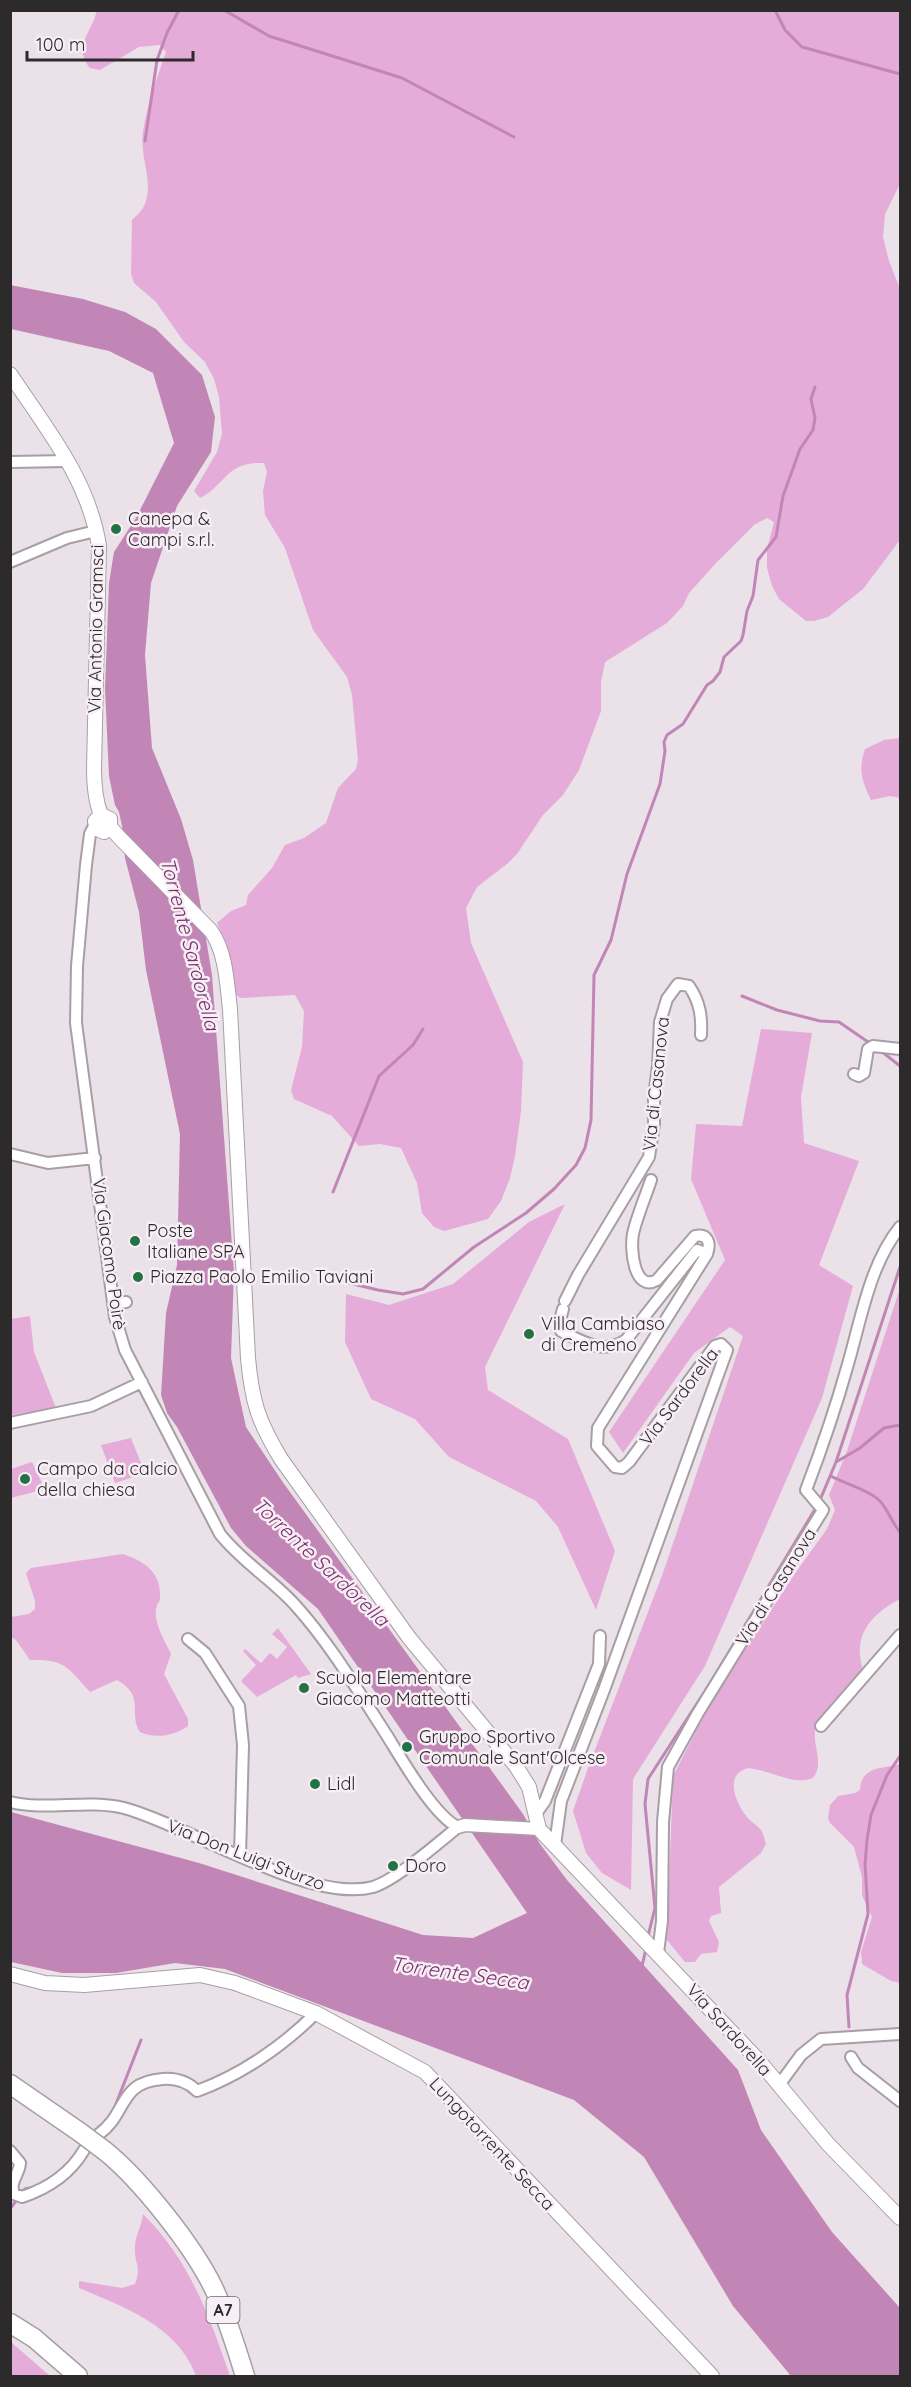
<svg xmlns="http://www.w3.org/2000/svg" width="911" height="2387" font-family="Quicksand,sans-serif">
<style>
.green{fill:#e5acd9}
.water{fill:#c286b6}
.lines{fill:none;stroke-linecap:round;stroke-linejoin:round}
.stream{stroke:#c286b6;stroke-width:3}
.minor-casing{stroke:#a89ea6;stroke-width:14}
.tertiary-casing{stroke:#a89ea6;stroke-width:15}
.secondary-casing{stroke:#a89ea6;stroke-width:16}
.motorway-casing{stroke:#a89ea6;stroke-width:21}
.minor{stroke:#fff;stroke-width:10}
.tertiary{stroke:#fff;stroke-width:12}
.secondary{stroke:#fff;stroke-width:14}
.motorway{stroke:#fff;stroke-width:18}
.motorway-bridge-casing{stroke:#a89ea6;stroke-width:21;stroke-linecap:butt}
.motorway-bridge{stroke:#fff;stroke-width:18}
.poi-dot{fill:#227344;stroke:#f8eef5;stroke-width:2}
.labels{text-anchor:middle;stroke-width:5;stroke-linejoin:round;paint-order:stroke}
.shield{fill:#f8eef5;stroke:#6a6568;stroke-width:1.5}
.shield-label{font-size:16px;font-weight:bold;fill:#2d2a2c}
.poi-label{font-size:18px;fill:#2d2a2c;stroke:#f8eef5;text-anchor:start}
.street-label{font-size:18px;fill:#2d2a2c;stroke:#f8eef5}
.water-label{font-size:20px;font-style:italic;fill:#79326f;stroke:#f8eef5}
</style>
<rect width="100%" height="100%" fill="#ebe1e8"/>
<!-- green -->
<path class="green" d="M97,10L900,11V184L885,214L883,237L889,261L900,289V540L863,589L828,617L814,621H806L779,599L772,586L767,568V549L774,522L767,518L754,525L717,562L689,593L683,606L667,623L605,662L601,682V711L579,770L563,795L543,815L517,854L507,864L477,887L466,908L471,943L523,1062L521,1111L515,1156L510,1178L501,1201L488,1219L444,1231L434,1227L422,1213L417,1183L401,1148L380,1144L359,1146L332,1116L294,1099L291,1090L302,1047L304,1011L295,995L240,998L233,992L226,942L217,923L231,911L246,905L248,895L272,868L285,845L304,838L326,823L338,788L356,769L358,760L352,695L347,677L313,630L285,548L265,515L263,491L267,472L264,463C226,461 227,484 200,498L194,491L217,452L222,434L219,397L214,379L205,362L184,342L156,302L134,283L131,274L132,220C136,216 142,211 144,206C155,184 139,156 143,132C147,105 157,78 166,52L160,45L139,47L100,70L90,68C72,46 92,33 97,10Z
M900,738V798L890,796L871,800C862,782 858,769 865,749L884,740Z
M761,1029L812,1033L801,1097L804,1143L859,1161L819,1265L853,1286L822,1398L705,1666L633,1779L631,1890L602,1873L586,1853L573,1811L588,1768L663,1573L743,1336L730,1327L694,1353L623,1453L609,1432L725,1260L691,1179L696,1124L742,1126Z
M565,1204L485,1367L488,1390L568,1439L615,1551L596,1610L558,1527L536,1501L449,1457L415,1419L371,1399L345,1342L346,1294L389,1305L453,1284L529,1222Z
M900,1288V1599C871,1614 852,1636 863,1670C853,1682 822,1712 817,1723C809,1742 826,1762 813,1778C795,1785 778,1774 759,1770C755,1769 750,1767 745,1769C724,1777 737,1805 747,1817C751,1822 757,1825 761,1830C764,1834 764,1839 766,1844L761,1853L719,1887L721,1913L711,1916L709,1921L719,1942L717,1952L701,1954L695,1962H685L667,1940L673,1776L712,1700L796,1572L827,1529L835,1510L829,1495L847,1451Z
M30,1316L34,1352L56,1408L11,1415V1319Z
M131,1438L145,1473L115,1483L101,1445Z
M32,1462L45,1489L11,1498V1469Z
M123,1554C146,1562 162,1573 160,1600C148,1615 164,1639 171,1654L164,1674L188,1719V1726C174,1736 155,1739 140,1732C128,1714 146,1696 117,1680L90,1692C67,1667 66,1659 30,1660L16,1640L11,1637V1617L29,1614L35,1609V1601L26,1573L31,1568Z
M278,1628L311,1674L298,1678L296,1675L257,1697L241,1681L256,1665L243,1651L245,1649L261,1663L270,1653L277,1659L287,1647L272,1634Z
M900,1764V1983L891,1981L862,1964L861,1952L872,1917L862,1895V1877L854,1847L830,1823L828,1818L830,1805L838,1796L855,1793L860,1790C861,1766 882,1769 900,1764Z
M143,2214C190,2261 209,2315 230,2376H196C178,2326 124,2307 79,2288V2281L122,2288L135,2284C142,2265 134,2265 135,2247C135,2236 142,2225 143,2214Z
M11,2342L50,2376H11Z"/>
<!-- water -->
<path class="water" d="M10,285L83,299L125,312L156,329L202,375L215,417L211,452L177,506L151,583L145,655L152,748L181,819L193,860L212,975L234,1272L231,1358L246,1427L282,1481L523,1814L540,1844L567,1880L738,2070L761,2130L832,2232L900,2308V2376H791L733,2306L644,2157L574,2100L225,1969L175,1963L116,1973H62L11,1962V1812L199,1863L423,1935L473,1938L527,1913L318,1609L246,1546L231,1528L177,1427L167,1413L161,1395L166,1313L177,1265L180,1134L146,970L139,912L125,858L122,826L119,812L115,805L109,776L105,689L109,583L114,552L136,518L174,443L153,373L109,351L11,329Z"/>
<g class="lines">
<!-- stream -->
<path class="stream" d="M224,10L269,36L402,78L514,137
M775,10L785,30L802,47L900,74
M145,141L157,60L167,33L179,10
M742,996L777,1010L820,1021L839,1022L871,1044
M881,1051L900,1066
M333,1192L379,1076L413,1045L423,1029
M335,1272L349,1283L378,1290L403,1294L423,1289L474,1247L526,1213L554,1189L576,1165L585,1148L591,1120L594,975L611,940L627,874L660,784L665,751L664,742L667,735L683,724L707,685L713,681L720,672L724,657L741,641L743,635L747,611L753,596L758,560L776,537L783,496L800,449L813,430L815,418L811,399L815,387
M836,1462L860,1448L884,1428L900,1425
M831,1476C845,1484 867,1489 879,1500C888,1509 892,1523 900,1532
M820,1500L836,1462L900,1267
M648,1936L655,1908L645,1804L648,1779L709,1685L817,1506
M642,1966L646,1949
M849,2027L847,1995L868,1914L865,1864L867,1840L871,1815L887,1775L900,1756
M114,2109L141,2040
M22,2193L25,2189L35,2187L52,2177
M10,2209L18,2198"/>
<defs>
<path id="minor" d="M10,462L67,461
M10,562L67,538L96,531
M854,1074L859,1076L864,1073L868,1049L873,1046L900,1049
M10,1154L48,1163L95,1158
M651,1180C646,1195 636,1219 633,1234C630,1249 634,1293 657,1280L695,1236C708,1233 711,1243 707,1254
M565,1301L578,1275L649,1157L654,1124V1097L658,1066L660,1022L667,999L678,984L689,986C700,1002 702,1017 701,1035
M113,1304L126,1302
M10,1423L91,1406L142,1382
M188,1639L205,1653L239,1706L243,1745L240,1856
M821,1726L900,1635
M10,1802C47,1811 87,1799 124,1808C190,1826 309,1904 373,1887C396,1880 438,1843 458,1827C434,1816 401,1758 386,1734C358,1691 331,1645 296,1606C273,1580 242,1562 220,1534L125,1350L115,1317L76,1023L77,966L86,865L90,834L95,824
M535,1815L545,1801L599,1664L600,1636
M555,1845L561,1801L604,1690L727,1350L721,1344L715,1346L629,1462L622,1468L615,1467L597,1446L598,1428L707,1254L697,1250L626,1340C603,1355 583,1342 561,1331L559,1324L563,1309
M658,1953L662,1921L663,1822L668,1767L698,1713L823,1510L806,1490C822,1448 836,1407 848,1364C861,1319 870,1264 900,1227
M851,2057L858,2068L900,2101
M779,2085L801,2055L821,2039L900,2034
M99,2134C128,2113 118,2082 163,2079C176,2078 188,2082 197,2091C241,2075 283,2046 316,2013
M10,2151L20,2163C19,2176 9,2181 14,2194L22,2197C49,2188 70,2174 84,2150"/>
<path id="tertiary" d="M458,1827L465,1825L539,1829"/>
<path id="secondary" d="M10,374C46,428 89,480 99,546L94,768C94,785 95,800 101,815L110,819V827L119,837L211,931C226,952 227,984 230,1009L248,1358C252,1402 258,1421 281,1459L410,1639L516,1766L529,1787L539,1829L760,2062L828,2144L900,2218
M101,815L95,821L97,829L104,832L110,827
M10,1974L45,1983L84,1985L200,1975L235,1983L316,2013L425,2072L712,2376"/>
<path id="motorway" d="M10,2084L81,2133
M105,2151C141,2180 194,2247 214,2289C227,2317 236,2347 245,2376
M10,2323L34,2338L78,2376"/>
</defs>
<!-- minor casing -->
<use href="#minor" class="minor-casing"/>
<!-- tertiary casing -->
<use href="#tertiary" class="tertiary-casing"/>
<!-- secondary casing -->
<use href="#secondary" class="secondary-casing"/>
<!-- motorway casing -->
<use href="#motorway" class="motorway-casing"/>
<!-- minor -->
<use href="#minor" class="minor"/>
<!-- tertiary -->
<use href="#tertiary" class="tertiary"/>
<!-- secondary -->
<use href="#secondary" class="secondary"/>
<!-- motorway -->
<use href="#motorway" class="motorway"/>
<defs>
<path id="motorway-bridge" d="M81,2133L105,2151"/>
</defs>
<!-- motorway-bridge casing -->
<use href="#motorway-bridge" class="motorway-bridge-casing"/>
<!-- motorway-bridge -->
<use href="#motorway-bridge" class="motorway-bridge"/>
</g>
<!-- markers -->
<g class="poi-dot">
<circle cx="116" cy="529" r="6"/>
<circle cx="135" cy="1241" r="6"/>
<circle cx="138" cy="1277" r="6"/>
<circle cx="529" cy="1334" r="6"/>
<circle cx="25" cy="1479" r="6"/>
<circle cx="304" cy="1688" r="6"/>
<circle cx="407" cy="1747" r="6"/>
<circle cx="315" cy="1784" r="6"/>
<circle cx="393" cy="1866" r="6"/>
</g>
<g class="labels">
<!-- shield labels -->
<rect class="shield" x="206.5" y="2297" width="33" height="26" rx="4.5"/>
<g class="shield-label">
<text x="223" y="2316">A7</text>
</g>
<!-- poi labels -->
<g class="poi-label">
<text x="128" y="525">Canepa &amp;<tspan x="128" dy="21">Campi s.r.l.</tspan></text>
<text x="147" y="1237">Poste<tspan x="147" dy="21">Italiane SPA</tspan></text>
<text x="150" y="1283">Piazza Paolo Emilio Taviani</text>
<text x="541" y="1330">Villa Cambiaso<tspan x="541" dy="21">di Cremeno</tspan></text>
<text x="37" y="1475">Campo da calcio<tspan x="37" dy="21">della chiesa</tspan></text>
<text x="316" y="1684">Scuola Elementare<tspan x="316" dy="21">Giacomo Matteotti</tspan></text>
<text x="419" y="1743">Gruppo Sportivo<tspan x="419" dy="21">Comunale Sant'Olcese</tspan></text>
<text x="327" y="1790">Lidl</text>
<text x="405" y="1872">Doro</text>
</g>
<!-- street labels -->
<g class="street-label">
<text transform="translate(96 629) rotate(-89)" y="6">Via Antonio Gramsci</text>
<text transform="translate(656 1084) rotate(-84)" y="6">Via di Casanova</text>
<text transform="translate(109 1254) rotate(82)" y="6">Via Giacomo Poirè</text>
<text transform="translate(679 1397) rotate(-53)" y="6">Via Sardorella</text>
<text transform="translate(776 1587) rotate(-58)" y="6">Via di Casanova</text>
<text transform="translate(246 1855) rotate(21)" y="6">Via Don Luigi Sturzo</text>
<text transform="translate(729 2030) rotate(48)" y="6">Via Sardorella</text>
<text transform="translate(492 2144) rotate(47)" y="6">Lungotorrente Secca</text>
</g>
<!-- water labels -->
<g class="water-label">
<text transform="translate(190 944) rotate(75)" y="7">Torrente Sardorella</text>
<text transform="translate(321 1562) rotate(43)" y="7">Torrente Sardorella</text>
<text transform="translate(460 1973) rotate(8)" y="7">Torrente Secca</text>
</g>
</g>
<!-- border -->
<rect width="911" height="2387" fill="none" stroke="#2d2a2c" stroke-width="24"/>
<!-- scale -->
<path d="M27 51v9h166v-9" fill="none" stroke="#2d2a2c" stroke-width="3"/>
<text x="36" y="51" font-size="18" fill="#2d2a2c" stroke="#f8eef5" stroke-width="4.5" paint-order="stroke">100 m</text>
</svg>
